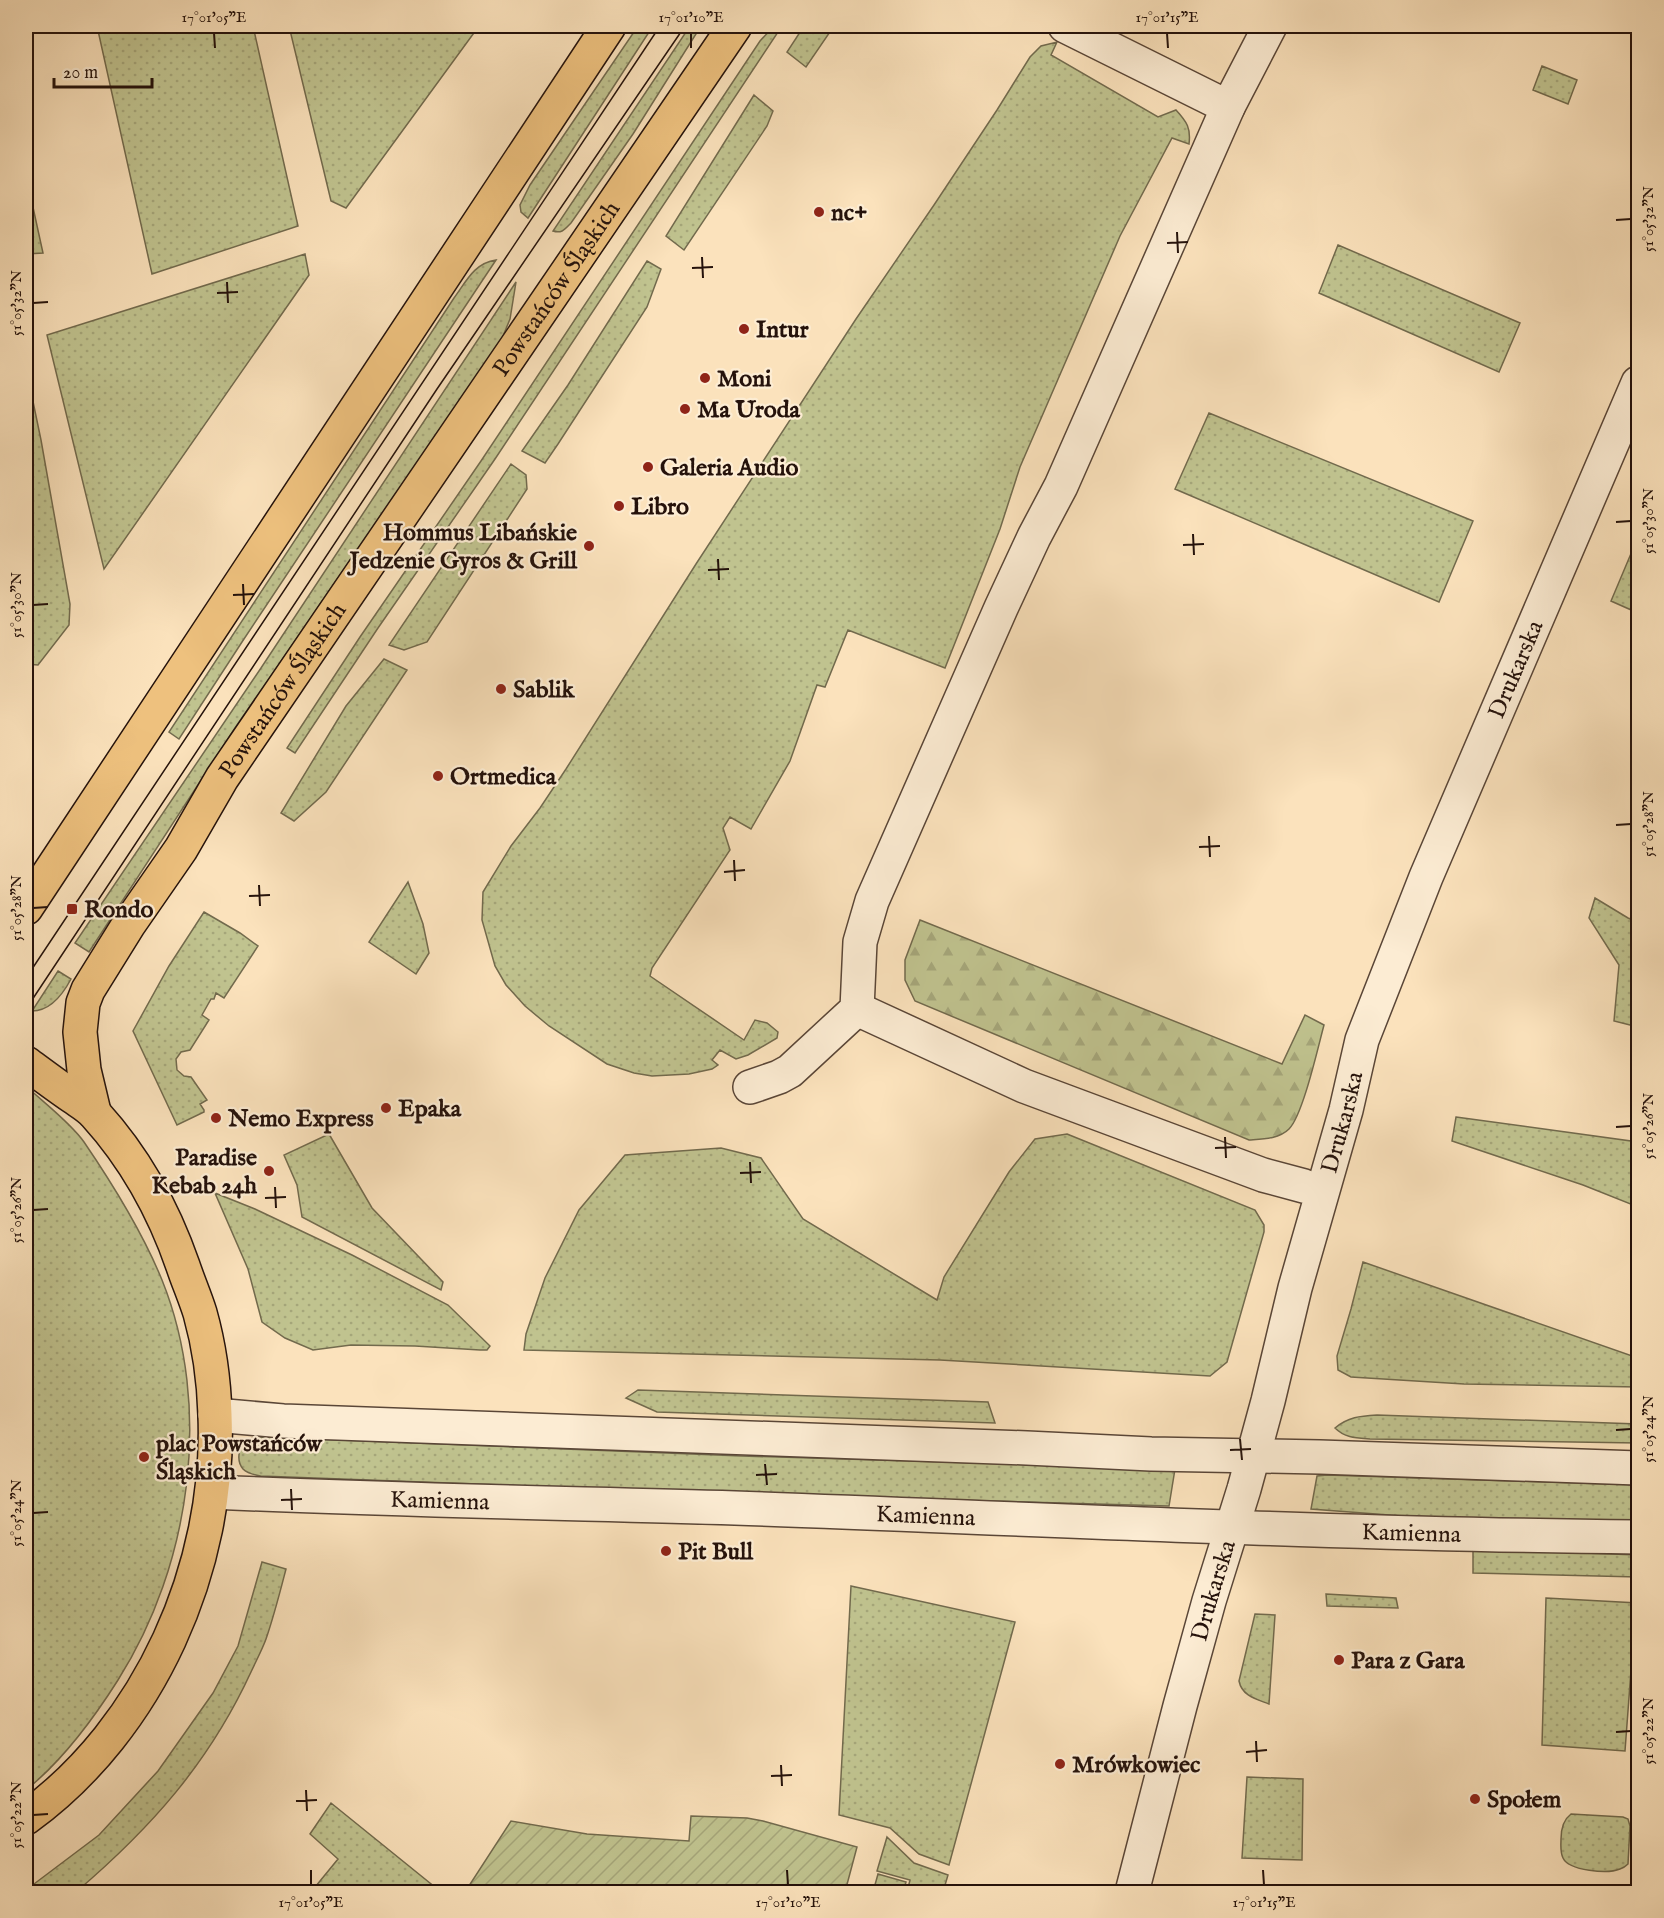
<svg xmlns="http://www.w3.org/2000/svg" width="1664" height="1918" font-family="'IM FELL English',serif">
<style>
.grass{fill:url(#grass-dots);stroke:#726a4d;stroke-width:1.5}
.forest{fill:url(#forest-firs);stroke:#726a4d;stroke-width:1.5}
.garden{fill:url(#garden-furrows);stroke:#726a4d;stroke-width:1.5}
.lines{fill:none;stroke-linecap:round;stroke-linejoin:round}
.minor-casing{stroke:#5a4637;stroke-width:36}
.major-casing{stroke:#25120b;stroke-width:36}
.minor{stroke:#fcecd3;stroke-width:33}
.major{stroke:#eec17e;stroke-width:33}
.tram{stroke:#25120b;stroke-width:1.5}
.ticks{fill:none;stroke:#25120b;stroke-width:2}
.poi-dot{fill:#8f2418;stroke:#fcecd3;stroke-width:2}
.labels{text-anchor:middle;stroke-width:4.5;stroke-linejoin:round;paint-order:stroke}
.poi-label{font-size:24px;font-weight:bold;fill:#25120b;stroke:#fcecd3;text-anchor:start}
.street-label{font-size:24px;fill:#25120b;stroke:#fcecd3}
.neatline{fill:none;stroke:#25120b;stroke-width:2}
.ticks-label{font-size:15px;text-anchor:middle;fill:#25120b}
</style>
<defs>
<pattern id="grass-dots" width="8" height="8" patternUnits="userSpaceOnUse" patternTransform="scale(1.5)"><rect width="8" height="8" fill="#c0c38f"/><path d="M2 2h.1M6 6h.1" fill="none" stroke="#a5a67a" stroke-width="1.8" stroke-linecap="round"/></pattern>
<pattern id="forest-firs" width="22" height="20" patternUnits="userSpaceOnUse" patternTransform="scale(1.5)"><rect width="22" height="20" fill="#c0c38f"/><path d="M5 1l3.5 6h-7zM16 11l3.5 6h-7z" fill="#a5a67a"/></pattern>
<pattern id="garden-furrows" width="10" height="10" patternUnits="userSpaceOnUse" patternTransform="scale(1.5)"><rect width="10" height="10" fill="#c0c38f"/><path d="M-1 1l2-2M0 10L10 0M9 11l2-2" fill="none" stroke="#a5a67a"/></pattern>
</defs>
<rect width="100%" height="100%" fill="#fbe2bc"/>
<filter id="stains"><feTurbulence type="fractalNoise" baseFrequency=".00333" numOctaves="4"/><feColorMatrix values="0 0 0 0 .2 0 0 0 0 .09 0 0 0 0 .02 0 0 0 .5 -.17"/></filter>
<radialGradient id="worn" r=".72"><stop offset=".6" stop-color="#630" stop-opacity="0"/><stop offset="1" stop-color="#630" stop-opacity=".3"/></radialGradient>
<!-- grass -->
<path class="grass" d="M97,26H253L298,226L152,274Z
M289,26H479L346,208L331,201Z
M638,26H653L528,218L521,212L520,205L530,185Z
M690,26H701L633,134L571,223C565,229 562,234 553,231Z
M774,26H782L495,459L378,628L295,753L287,748L360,637L481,461L760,41Z
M804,26H834L806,67L787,52Z
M1057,42L1051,55L1158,117L1176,110C1187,122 1191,128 1189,144L1172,138L1120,236L1020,467L1000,529L945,668L848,630L825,687L817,685L790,761L751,829L730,817L723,828L730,850L652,968L650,976L744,1040L755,1020L767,1023L778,1032L777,1038L748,1055L736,1059L720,1050L712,1060L718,1065L712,1069L689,1074L652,1076L634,1073L607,1064L549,1026L525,1006L506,985L495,966L482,920L483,892L511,846L540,808L566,769L696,564L856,319L934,205L997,110L1030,57L1041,46Z
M1542,66L1577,80L1568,104L1533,90Z
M754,95L773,111L767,126L684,250L666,236Z
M29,189L43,253L26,254V190Z
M1338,245L1520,323L1499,372L1319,293Z
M305,254L309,275L104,569L47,335Z
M496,260L242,642L179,739L169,732L454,298C466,282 474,263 496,260Z
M647,261L661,269L647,307L558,444L545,463L522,451L568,385Z
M516,282L510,319L501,341L235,728L89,952L75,943L261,668Z
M26,368L41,440L70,604L69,625L38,665L26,664Z
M1209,413L1473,521L1439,602L1175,489Z
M511,464L526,475L527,489L427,642L404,650L389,645Z
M1638,537V613L1611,601Z
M384,659L407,670L326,792L294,821L281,813L346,706Z
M408,882L423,924L429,953L416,974L369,942Z
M1595,898L1628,918L1638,922V1027L1614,1021L1619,965L1589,918Z
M204,912L240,933L258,946L224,998L216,993L214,999H211L202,1015L209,1020L190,1050L181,1052L176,1059L177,1070L184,1076L191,1077L207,1100L200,1104L204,1110V1112L177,1125L133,1031L169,966Z
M58,971L71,979C63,994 50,1011 32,1011Z
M26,1086C43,1102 71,1123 84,1142C114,1186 142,1231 162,1280C213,1407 191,1565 118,1680C94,1718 61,1762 26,1790Z
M1456,1117L1638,1142V1207L1583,1185L1452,1141Z
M329,1134L372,1208L443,1282L441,1290L302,1217L297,1185L284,1155Z
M1067,1134L1255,1210L1264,1225V1232L1227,1362L1210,1376L940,1360L524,1350L526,1334L545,1278L579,1210L625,1155L721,1148L761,1158L803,1219L937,1300L944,1277L1009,1172L1035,1139Z
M215,1193L255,1209L352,1255L448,1305L490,1346L487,1350H480L415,1346L351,1345L313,1350L285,1338L262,1322L248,1269Z
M1363,1262L1638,1358V1387L1464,1384L1351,1377L1338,1370L1337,1356L1351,1309Z
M638,1390L988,1402L995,1423L657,1412L626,1398Z
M1377,1415L1638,1424V1443L1370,1439C1356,1438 1345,1438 1335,1428C1348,1417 1360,1416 1377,1415Z
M263,1437L742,1456L1175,1469L1169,1506L770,1495L261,1476C255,1475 248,1474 243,1469C236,1461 238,1444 249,1439C253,1438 259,1438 263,1437Z
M1327,1475L1638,1485V1522L1402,1516L1311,1509L1317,1476Z
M1473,1549L1638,1555V1577L1473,1573Z
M262,1562L286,1569C280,1592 274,1616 266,1639C262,1650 256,1661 251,1672C209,1763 151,1828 76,1892H26V1890L99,1835L158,1771L213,1693L238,1646Z
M851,1586L1015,1622L949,1865L919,1854L890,1828L839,1815Z
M1326,1594L1396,1598L1398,1608L1327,1606Z
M1546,1598L1638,1603V1644H1633L1625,1751L1542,1745Z
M1255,1614L1275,1615L1269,1704C1256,1699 1242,1696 1239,1681Z
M1247,1777L1303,1779L1302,1860L1242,1858Z
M331,1803L441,1892H311L338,1859L310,1834Z
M1571,1814L1623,1817L1628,1819L1630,1826L1628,1864C1626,1866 1623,1868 1620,1869C1608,1874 1569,1871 1563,1858C1560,1852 1561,1845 1561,1839C1561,1829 1563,1820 1571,1814Z
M887,1837L914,1863L948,1875L943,1892H907L910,1880L877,1871Z
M878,1874L906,1882L903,1892H873Z"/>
<!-- forest -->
<path class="forest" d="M920,920L1282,1064L1305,1015L1324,1025C1318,1047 1303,1115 1289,1129C1279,1139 1263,1139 1249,1140L915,1001L905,980V960Z"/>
<!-- garden -->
<path class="garden" d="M691,1816L747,1818L763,1821L857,1847L845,1892H465L511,1821L587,1834L689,1841Z"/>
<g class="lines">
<defs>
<g id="minor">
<path d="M1065,26L1228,107"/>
<path d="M857,1009L1024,1086L1263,1175L1304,1186"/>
<path d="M750,1087L779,1077L790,1071L857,1009L860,942L872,901L1001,608L1034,537L1061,486L1228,107L1270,26"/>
<path d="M215,1415L283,1421L1027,1448L1151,1454L1320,1457L1638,1468"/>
<path id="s1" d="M212,1492C386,1500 561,1503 735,1508C1036,1519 1337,1534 1638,1537"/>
<path id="s2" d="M1132,1892L1180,1706L1209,1601L1244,1489L1268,1401L1295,1288L1346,1110L1362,1040L1426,877L1638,383"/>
</g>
<g id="major">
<path d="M26,908L609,26"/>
<path d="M26,1063C41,1074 57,1086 73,1097C80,1102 89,1107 95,1114C134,1157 164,1211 183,1266C188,1281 195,1297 200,1313C209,1345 214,1382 215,1415C221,1567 150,1728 26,1818"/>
<path id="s3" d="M94,1112L84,1070L80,1032L83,1003L88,990L129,924L181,849L222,778L735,26"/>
</g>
</defs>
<!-- minor casing -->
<use href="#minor" class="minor-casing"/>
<!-- major casing -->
<use href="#major" class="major-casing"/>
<!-- minor -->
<use href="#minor" class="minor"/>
<!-- major -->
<use href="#major" class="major"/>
<!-- tram -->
<path class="tram" d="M26,978L660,26
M26,1009L437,389L685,26"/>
</g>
<!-- ticks -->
<path class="ticks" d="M214,33L215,48M691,33V48M1167,33L1168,48M1616,220L1631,219M1177,232L1178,253M1167,243L1188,242M702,257L703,278M692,268L713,267M227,282L228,303M217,293L238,292M33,303L48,302M1616,522L1631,521M1193,534L1194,555M1183,545L1204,544M718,559L719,580M708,570L729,569M243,584L244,605M233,595L254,594M33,605L48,604M1616,825L1631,824M1209,836L1210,857M1199,847L1220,846M734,860L735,881M724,872L745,870M259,885L260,906M249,896L270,895M33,908L48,907M1616,1127L1631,1126M1225,1137L1226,1158M1215,1148L1236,1147M750,1162L751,1183M740,1173L761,1172M275,1187L276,1208M265,1198L286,1197M33,1210L48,1209M1616,1430L1631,1429M1240,1439L1242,1460M1230,1450L1251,1449M765,1464L767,1485M756,1475L777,1474M291,1489L292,1510M281,1500L302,1499M33,1513L48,1512M1616,1732L1631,1731M1256,1741L1257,1762M1246,1752L1267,1750M781,1765L782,1786M771,1776L792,1775M306,1790L307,1811M296,1801L317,1800M33,1815L48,1814M311,1870V1885M787,1870L788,1885M1263,1870L1264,1885"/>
<!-- markers -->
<g class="poi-dot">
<circle cx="819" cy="212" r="6"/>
<circle cx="744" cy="329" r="6"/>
<circle cx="705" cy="378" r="6"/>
<circle cx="685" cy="409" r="6"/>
<circle cx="648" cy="467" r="6"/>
<circle cx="619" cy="506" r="6"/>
<circle cx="589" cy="546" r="6"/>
<circle cx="501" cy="689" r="6"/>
<circle cx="438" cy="776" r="6"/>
<rect x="66" y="903" width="12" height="12" rx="3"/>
<circle cx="386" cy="1108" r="6"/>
<circle cx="216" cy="1118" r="6"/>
<circle cx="269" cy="1171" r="6"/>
<circle cx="144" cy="1457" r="6"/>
<circle cx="666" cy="1551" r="6"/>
<circle cx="1339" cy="1660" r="6"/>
<circle cx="1060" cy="1764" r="6"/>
<circle cx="1475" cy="1799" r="6"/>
</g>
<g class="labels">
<!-- poi labels -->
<g class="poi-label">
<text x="831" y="220">nc+</text>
<text x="756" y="337">Intur</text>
<text x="717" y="386">Moni</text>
<text x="697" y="417">Ma Uroda</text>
<text x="660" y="475">Galeria Audio</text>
<text x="631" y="514">Libro</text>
<text x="577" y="540" text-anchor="end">Hommus Libańskie<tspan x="577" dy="28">Jedzenie Gyros &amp; Grill</tspan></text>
<text x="513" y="697">Sablik</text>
<text x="450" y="784">Ortmedica</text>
<text x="84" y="917">Rondo</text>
<text x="398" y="1116">Epaka</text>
<text x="228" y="1126">Nemo Express</text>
<text x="257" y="1165" text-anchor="end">Paradise<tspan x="257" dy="28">Kebab 24h</tspan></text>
<text x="156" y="1451">plac Powstańców<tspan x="156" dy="28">Śląskich</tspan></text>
<text x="678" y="1559">Pit Bull</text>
<text x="1351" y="1668">Para z Gara</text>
<text x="1072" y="1772">Mrówkowiec</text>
<text x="1487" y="1807">Społem</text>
</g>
<!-- street labels -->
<g class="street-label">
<text dy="8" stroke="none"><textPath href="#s3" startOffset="968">Powstańców Śląskich</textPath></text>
<text dy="8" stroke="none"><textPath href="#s2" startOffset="1284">Drukarska</textPath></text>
<text dy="8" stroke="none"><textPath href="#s3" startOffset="482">Powstańców Śląskich</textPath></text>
<text dy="8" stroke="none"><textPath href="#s2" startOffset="798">Drukarska</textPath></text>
<text dy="8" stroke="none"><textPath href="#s1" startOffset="228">Kamienna</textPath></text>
<text dy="8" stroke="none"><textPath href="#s1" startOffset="714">Kamienna</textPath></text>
<text dy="8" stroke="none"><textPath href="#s1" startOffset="1200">Kamienna</textPath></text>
<text dy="8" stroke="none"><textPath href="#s2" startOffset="312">Drukarska</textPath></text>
</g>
</g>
<!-- margin -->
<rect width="1664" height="1918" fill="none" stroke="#fbe2bc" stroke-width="66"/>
<!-- scale -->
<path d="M54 78v9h98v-9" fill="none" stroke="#25120b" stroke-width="3"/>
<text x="63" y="78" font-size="18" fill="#25120b" stroke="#fcecd3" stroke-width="4.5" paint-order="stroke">20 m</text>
<rect x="33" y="33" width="1598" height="1852" class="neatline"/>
<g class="ticks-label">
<text x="214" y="22">17°01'05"E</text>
<text x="691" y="22">17°01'10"E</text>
<text x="1167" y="22">17°01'15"E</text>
<text transform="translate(1648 219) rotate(-90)" y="5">51°05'32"N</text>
<text transform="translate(16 303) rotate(-90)" y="5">51°05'32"N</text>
<text transform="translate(1648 521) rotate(-90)" y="5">51°05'30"N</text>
<text transform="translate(16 605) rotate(-90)" y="5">51°05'30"N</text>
<text transform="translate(1648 824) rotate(-90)" y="5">51°05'28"N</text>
<text transform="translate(16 908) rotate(-90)" y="5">51°05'28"N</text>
<text transform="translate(1648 1126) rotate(-90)" y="5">51°05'26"N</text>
<text transform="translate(16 1210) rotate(-90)" y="5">51°05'26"N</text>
<text transform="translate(1648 1429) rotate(-90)" y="5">51°05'24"N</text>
<text transform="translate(16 1513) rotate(-90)" y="5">51°05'24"N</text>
<text transform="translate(1648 1731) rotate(-90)" y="5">51°05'22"N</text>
<text transform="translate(16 1815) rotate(-90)" y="5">51°05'22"N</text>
<text x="311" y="1907">17°01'05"E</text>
<text x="788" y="1907">17°01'10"E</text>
<text x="1264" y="1907">17°01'15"E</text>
</g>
<rect width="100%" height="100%" filter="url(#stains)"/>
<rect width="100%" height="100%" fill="url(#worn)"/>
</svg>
